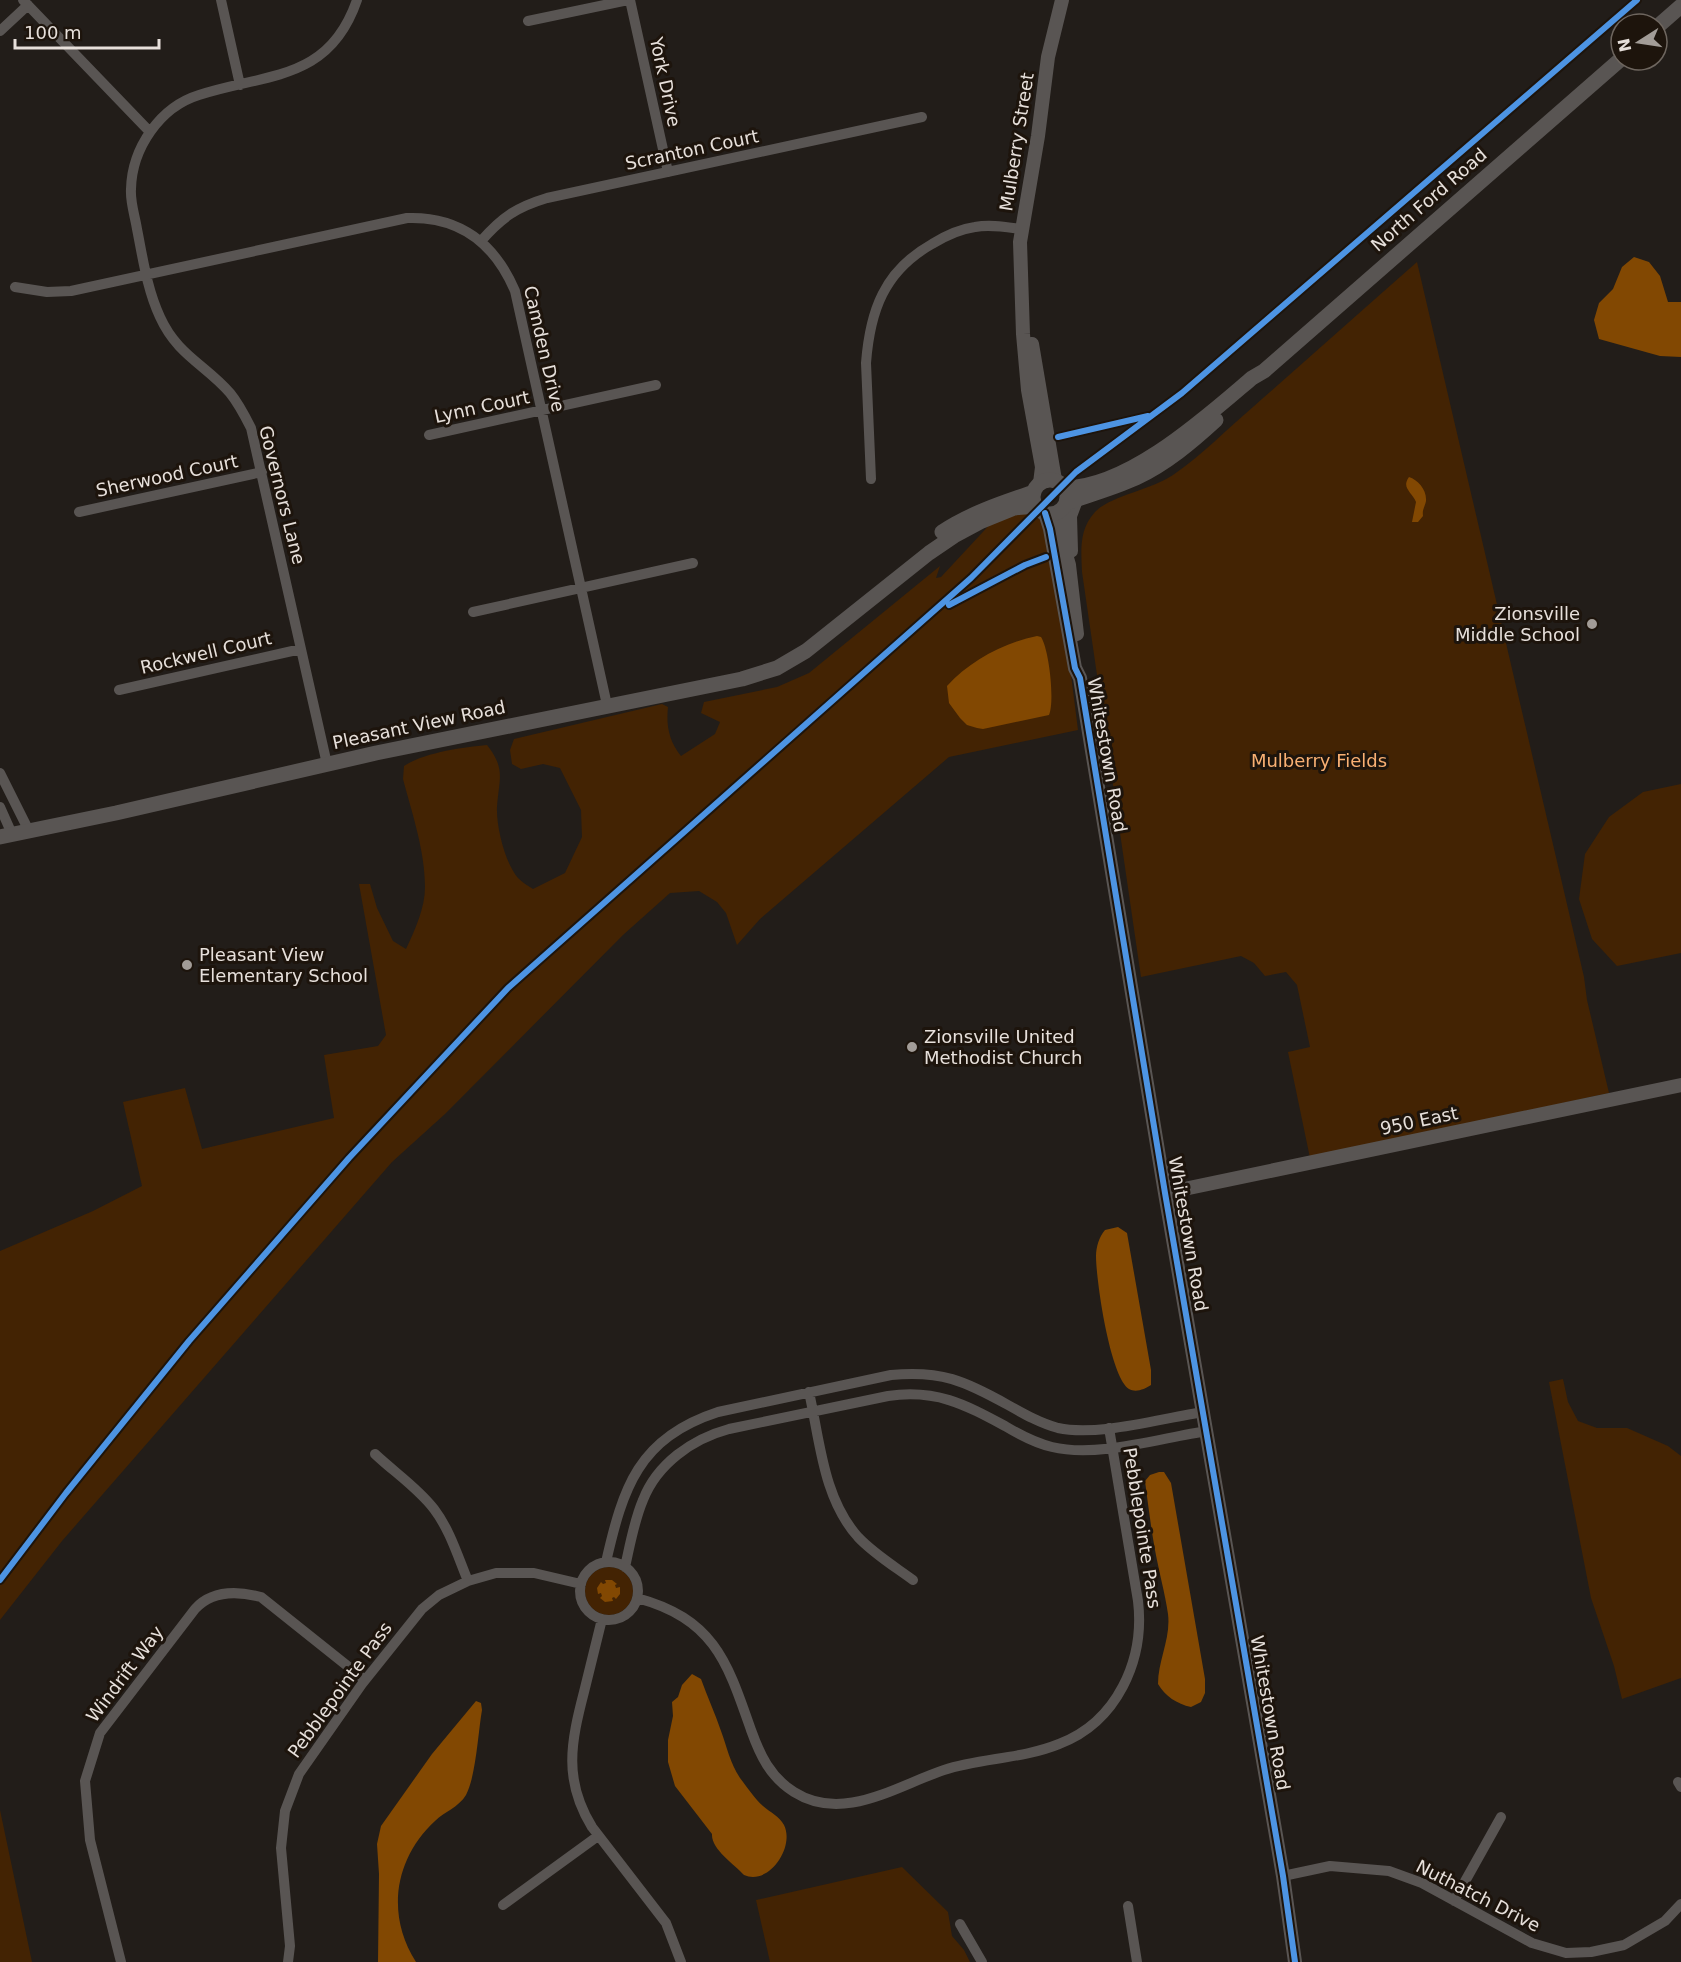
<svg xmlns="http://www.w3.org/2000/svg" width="1681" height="1962" font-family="'DejaVu Sans',sans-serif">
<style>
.green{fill:#432303}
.water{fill:#824802}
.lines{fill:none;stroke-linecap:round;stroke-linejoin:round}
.minor{stroke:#595553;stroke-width:10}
.tertiary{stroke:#595553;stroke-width:14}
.secondary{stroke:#595553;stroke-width:15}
.cycleway-casing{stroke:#1d140c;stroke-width:10}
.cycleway{stroke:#4d94e3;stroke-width:6}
.poi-dot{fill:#a29c97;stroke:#1d140c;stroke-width:2}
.labels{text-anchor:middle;stroke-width:6;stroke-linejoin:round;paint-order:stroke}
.street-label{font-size:18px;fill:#e7e0db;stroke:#1d140c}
.poi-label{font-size:18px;fill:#e7e0db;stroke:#1d140c;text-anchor:start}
.park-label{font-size:18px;fill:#f9b073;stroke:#1d140c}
</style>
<rect width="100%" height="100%" fill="#221d19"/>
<!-- green -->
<path class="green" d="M1417,262L1584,977L1587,1000L1609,1093L1310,1158L1288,1052L1310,1047L1297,985L1286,972L1265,976L1254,963L1241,956L1141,977L1082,572C1081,550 1079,529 1095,512C1110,496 1151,490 1173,475C1202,455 1226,430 1253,407C1308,359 1362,310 1417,262Z
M1032,511L1044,524L1070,667L1078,730L949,757L760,919L737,945L726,913L717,902L699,891L670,893L623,935L445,1114L392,1162L62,1541L0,1620V1251L93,1211L142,1186L123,1102L185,1088L202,1149L334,1118L324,1055L378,1046L386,1035L359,884H370L377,908L393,941L406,949C415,930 425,908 425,887C425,851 412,813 403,779L404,766C423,753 463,747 487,745C506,769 499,779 497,807C496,826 505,863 518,878C522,882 528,886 533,889L565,873L582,837L581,810L560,768L543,764L521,769L512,764L510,750L514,739L662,704L668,707C666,726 669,741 681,756L715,734L720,722L701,713L704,702L777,687L809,673L940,566L936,578L941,577L994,520Z
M1681,784V953L1617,966L1592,939L1579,899L1585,854L1609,817L1643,792Z
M1563,1379L1568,1402L1578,1421L1597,1428H1627L1668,1446L1681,1456V1678L1622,1699L1614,1666L1591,1598L1549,1382Z
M585 1591a24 24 0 1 1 48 0a24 24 0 1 1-48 0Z
M0,1810L32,1962H0Z
M902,1867L948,1912L952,1936L964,1950L970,1962H770L756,1900Z"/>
<!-- water -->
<path class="water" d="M1634,257L1649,262L1660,276L1668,302H1681V357L1660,356L1599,339L1594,320L1599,303L1613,289L1622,267Z
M1409,477C1418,480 1427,490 1426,501C1425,507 1422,509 1423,516L1418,522H1412L1416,502C1412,492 1401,488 1409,477Z
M1037,636L1041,637C1049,649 1055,701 1049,715L983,729L977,728L967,725L960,718L949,703L947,686C970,661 1003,643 1037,636Z
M1118,1227L1127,1233L1151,1370V1385C1145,1389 1136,1393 1129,1389C1110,1376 1096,1280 1096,1256C1096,1247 1099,1237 1105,1230Z
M1159,1472H1164L1171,1483L1205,1679V1693L1201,1702L1191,1707C1177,1704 1165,1696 1158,1684C1158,1660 1171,1638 1168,1614C1165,1593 1159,1572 1155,1550C1151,1528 1148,1504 1145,1481L1150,1475Z
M605,1580H612L617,1584L615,1585L616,1588L620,1587V1594L616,1599L614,1597L612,1598L613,1601L605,1602L600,1598L602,1596L601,1593L598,1594L597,1588L601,1582L603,1584L606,1583Z
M692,1674L701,1679C707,1696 715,1713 721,1731C727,1747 730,1763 740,1778C747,1787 755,1799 763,1806C770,1812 780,1817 784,1825C795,1847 769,1886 744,1875C734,1864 711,1849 712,1834L675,1786L668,1762V1740L673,1716L672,1702L678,1697L682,1685Z
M476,1701L481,1703L482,1710C478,1733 476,1776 466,1795C459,1807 444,1812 435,1821C394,1859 386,1915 416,1962H378L379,1874L377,1844L381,1826L432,1754Z"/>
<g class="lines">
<!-- minor -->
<path class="minor" d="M23,0L150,132
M221,0L240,85
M630,0L668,172
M528,21L628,0
M0,31L28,5
M481,241C502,217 517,207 547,198L922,117
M15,287L47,292L71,291L407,218C460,216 495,244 515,291L607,705
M429,435L656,385
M871,479L866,363C870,311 884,271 932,244C945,236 960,229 975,227C990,224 1006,227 1021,229
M79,512L262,472
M473,612L693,563
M119,690L301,649
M327,764L251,428C245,416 239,404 230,393C206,365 177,355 160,317C147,289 143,259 137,229C135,216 130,202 131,189C132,148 160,107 199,95C266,73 329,82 357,0
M0,773L29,831
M0,807L12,834
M809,1392C820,1441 823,1498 858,1537C874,1554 894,1566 913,1580
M375,1454C394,1472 418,1488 434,1509C450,1530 458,1557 468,1581
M606,1562C623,1488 638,1438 718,1412L891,1375C941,1370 965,1381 1008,1405C1024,1414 1040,1423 1058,1428C1098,1437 1162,1418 1204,1412
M580 1591a29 29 0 1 1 58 0a29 29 0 1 1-58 0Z
M625,1567C630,1545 634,1521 643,1500C657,1464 692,1439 729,1429L888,1396C936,1389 964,1404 1005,1426C1020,1435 1035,1443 1052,1447C1098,1458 1160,1438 1207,1431
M637,1598C714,1619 727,1661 751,1730C760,1755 770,1777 794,1792C843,1823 896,1786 944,1770C981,1758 1022,1759 1059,1744C1117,1722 1145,1660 1138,1601L1109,1428
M602,1619C596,1643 590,1668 584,1692C571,1742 563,1780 592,1827L666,1923L681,1962
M1678,1782L1681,1787
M1283,1876L1330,1866L1389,1871L1422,1883L1532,1943L1566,1953L1591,1952L1624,1945L1665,1921L1681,1904
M1454,1901L1501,1817
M503,1905L598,1836
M1128,1906L1137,1962
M960,1924L982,1962
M121,1962L90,1840L85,1781L100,1733L195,1609C212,1590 238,1591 261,1597L365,1680
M288,1962L290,1946L281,1848L285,1811L299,1774L362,1684L422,1609L439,1595L468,1581L496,1573H534L581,1584"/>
<!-- tertiary -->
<path class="tertiary" d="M1032,344L1055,480
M1040,483L1042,467L1028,390L1023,334L1020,242L1038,136L1048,57L1062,0
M1060,511L1059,530L1069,565L1077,634
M1045,513L1050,529L1075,668L1080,678L1165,1193L1283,1876L1295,1962
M1071,551L1070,516L1076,500
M1165,1193L1681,1085"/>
<!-- secondary -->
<path class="secondary" d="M1657,27L1681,6
M1033 497a17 17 0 1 1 34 0a17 17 0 1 1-34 0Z
M1065,488C1129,487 1205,418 1252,378L1264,371L1621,59
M1066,503C1089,495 1114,488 1136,478C1166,464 1192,442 1216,420
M942,532C971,513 1002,503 1034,492
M0,837L116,813L376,753L742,679L777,668L806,651L929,553L954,536L982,521L1014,508L1037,506"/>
<defs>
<path id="cycleway" d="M1058,437L1148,416
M1045,513L1050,529L1075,668L1080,678L1165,1193L1283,1876L1295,1962
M949,605L1025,565L1046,557
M0,1580L66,1493L189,1341L349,1158L508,988L971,578L1076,472L1182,393L1637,0"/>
</defs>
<!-- cycleway casing -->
<use href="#cycleway" class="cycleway-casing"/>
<!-- cycleway -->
<use href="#cycleway" class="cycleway"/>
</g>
<!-- markers -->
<g class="poi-dot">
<circle cx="1592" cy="624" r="6"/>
<circle cx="187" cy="965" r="6"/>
<circle cx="912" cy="1047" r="6"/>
</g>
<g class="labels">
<!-- street labels -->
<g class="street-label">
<text transform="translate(665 82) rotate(78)" y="6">York Drive</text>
<text transform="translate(1017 142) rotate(-81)" y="6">Mulberry Street</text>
<text transform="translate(692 150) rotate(-12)" y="6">Scranton Court</text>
<text transform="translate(1429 200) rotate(-41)" y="6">North Ford Road</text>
<text transform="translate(544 349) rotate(77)" y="6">Camden Drive</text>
<text transform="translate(482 407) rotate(-12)" y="6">Lynn Court</text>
<text transform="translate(167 476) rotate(-12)" y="6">Sherwood Court</text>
<text transform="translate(282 495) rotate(76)" y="6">Governors Lane</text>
<text transform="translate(206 653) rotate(-13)" y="6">Rockwell Court</text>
<text transform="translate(419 725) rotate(-12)" y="6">Pleasant View Road</text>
<text transform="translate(1107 755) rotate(80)" y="6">Whitestown Road</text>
<text transform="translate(1419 1121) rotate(-12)" y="6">950 East</text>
<text transform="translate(1188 1234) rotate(80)" y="6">Whitestown Road</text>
<text transform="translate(1142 1528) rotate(81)" y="6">Pebblepointe Pass</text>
<text transform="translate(125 1674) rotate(-53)" y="6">Windrift Way</text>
<text transform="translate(340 1690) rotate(-54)" y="6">Pebblepointe Pass</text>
<text transform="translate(1270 1713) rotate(80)" y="6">Whitestown Road</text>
<text transform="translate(1478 1896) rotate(27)" y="6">Nuthatch Drive</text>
</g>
<!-- poi labels -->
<g class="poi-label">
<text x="1580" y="620" text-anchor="end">Zionsville<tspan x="1580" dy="21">Middle School</tspan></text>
<text x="199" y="961">Pleasant View<tspan x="199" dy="21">Elementary School</tspan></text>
<text x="924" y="1043">Zionsville United<tspan x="924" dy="21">Methodist Church</tspan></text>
</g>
<!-- park labels -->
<g class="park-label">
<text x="1319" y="767">Mulberry Fields</text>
</g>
</g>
<!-- north arrow -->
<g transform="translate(1639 42) rotate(258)"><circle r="28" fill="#1d140c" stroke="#6e665f" stroke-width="1.5"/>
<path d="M0-4.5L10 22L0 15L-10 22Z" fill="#a29c97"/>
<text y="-9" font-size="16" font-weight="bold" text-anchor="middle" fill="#e7e0db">N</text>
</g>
<!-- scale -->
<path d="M15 39v9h144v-9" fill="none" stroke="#e7e0db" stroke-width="3"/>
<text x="24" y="39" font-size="18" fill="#e7e0db" stroke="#1d140c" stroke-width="4.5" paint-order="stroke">100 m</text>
</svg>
